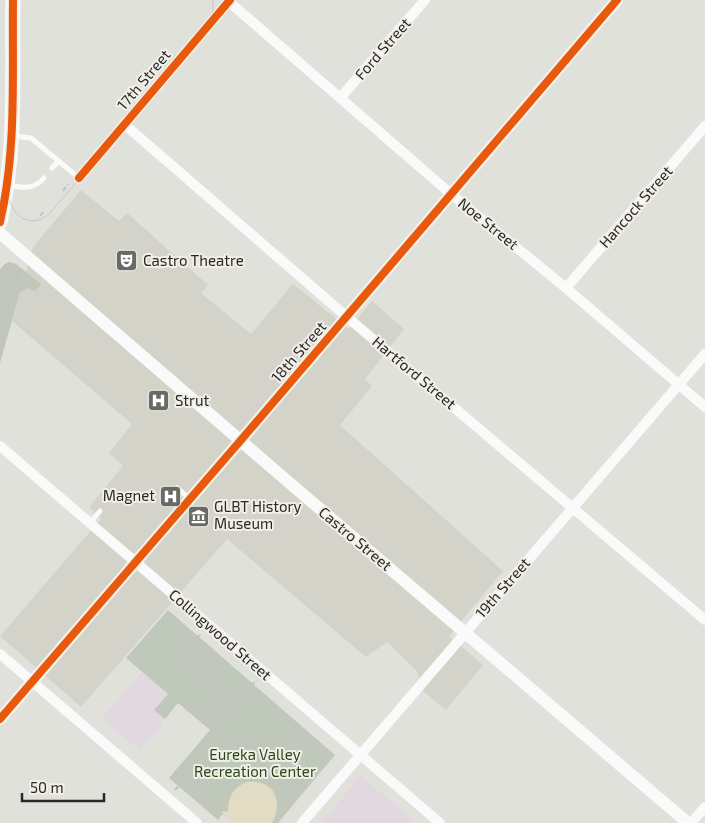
<svg xmlns="http://www.w3.org/2000/svg" width="705" height="823" font-family="'Exo 2',sans-serif">
<style>
.built{fill:#d4d3ca}
.education{fill:#e2d9e0}
.green{fill:#c0c8bb}
.sand{fill:#e2dcc5}
.lines{fill:none;stroke-linecap:round;stroke-linejoin:round}
.path{stroke:#c2c2c0;stroke-width:2;stroke-dasharray:5 2.5;stroke-linecap:butt}
.service{stroke:#fafafa;stroke-width:5}
.minor{stroke:#fafafa;stroke-width:10}
.tertiary{stroke:#fafafa;stroke-width:12}
.primary{stroke:#fafafa;stroke-width:15}
.tram{stroke:#c5c5c4;stroke-width:1}
.cycleway-casing{stroke:#f1efe8;stroke-width:11}
.cycleway{stroke:#e8590c;stroke-width:8}
.labels{text-anchor:middle;stroke-width:4;stroke-linejoin:round;paint-order:stroke}
.street-label{font-size:15px;fill:#292826;stroke:#f1efe8}
.poi-label{font-size:15px;fill:#292826;stroke:#f1efe8;text-anchor:start}
.park-label{font-size:15px;fill:#284919;stroke:#f1efe8}
</style>
<rect width="100%" height="100%" fill="#e1e1dc"/>
<!-- built -->
<path class="built" d="M81,190L119,221L127,213L208,285L201,293L251,334L293,284L349,329L372,301L404,329L365,379L372,386L340,425L503,571L449,636L483,665L446,710L423,691L417,671L387,642L366,657L227,539L81,707L0,636L101,519L89,507L123,466L109,453L132,424L12,321L33,247Z"/>
<!-- education -->
<path class="education" d="M142,672L178,703L161,723L163,725L140,751L102,718Z
M361,775L412,820L410,823H321Z"/>
<!-- green -->
<path class="green" d="M9,262L16,264L41,284L35,291L28,288L20,292L0,363V269L5,264Z
M168,610L335,755L278,823H234L223,814L218,820L169,778L210,730L178,703L165,719L154,710L168,694L126,658Z"/>
<!-- sand -->
<path class="sand" d="M247,782C274,779 284,801 272,823H233L221,812L228,811C228,797 233,787 247,782Z"/>
<g class="lines">
<!-- path -->
<path class="path" d="M63,191L68,184
M40,216L44,211
M0,307L9,262
M3,315L9,308L20,267
M2,316L9,281L18,274L8,269L4,265
M0,327L5,335L0,353
M200,635L191,645L192,656L188,661C195,667 221,690 228,691C238,693 251,687 257,680
M192,648H197L200,644L208,651L211,649L198,638
M175,790L179,786L187,762L240,699L241,690"/>
<!-- service -->
<path class="service" d="M12,136L31,138L79,178
M52,168L59,161
M9,185C23,188 34,190 44,178
M177,488L190,499
M90,523L100,511"/>
<!-- minor -->
<path class="minor" d="M227,0L451,194L566,288L705,407
M341,97L425,0
M124,124L347,317L705,620
M79,178L230,0
M566,288L705,126
M0,446L440,823
M0,654L197,823
M302,823L705,354
M691,823L705,807"/>
<!-- tertiary -->
<path class="tertiary" d="M0,233L285,479L688,823
M0,719L241,440L617,0"/>
<!-- primary -->
<path class="primary" d="M0,222C17,150 12,73 13,0"/>
<!-- tram -->
<path class="tram" d="M11,0L9,197C13,219 33,229 50,213L234,0
M207,23L213,11V0"/>
<defs>
<path id="cycleway" d="M79,178L230,0
M0,222C17,150 12,73 13,0
M0,719L241,440L617,0"/>
</defs>
<!-- cycleway casing -->
<use href="#cycleway" class="cycleway-casing"/>
<!-- cycleway -->
<use href="#cycleway" class="cycleway"/>
</g>
<!-- icons -->
<defs>
<symbol id="theatre-square" viewBox="-11 -11 22 22"><rect x="-9" y="-9" width="18" height="18" rx="4" fill="#696966" stroke="#f1efe8"/><path d="M-5-5.5Q0-4 5-5.5V0Q5 5 0 6Q-5 5-5 0ZM-3.3-2.5H-1v1.5H-3.3ZM1-2.5H3.3v1.5H1ZM-2.8 1Q0 5.5 2.8 1Z" fill="#fff"/></symbol>
<symbol id="hospital-square" viewBox="-11 -11 22 22"><rect x="-9" y="-9" width="18" height="18" rx="4" fill="#696966" stroke="#f1efe8"/><path d="M-5-5h3v3.5h4V-5h3V5h-3V1.5h-4V5h-3Z" fill="#fff"/></symbol>
<symbol id="museum-square" viewBox="-11 -11 22 22"><rect x="-9" y="-9" width="18" height="18" rx="4" fill="#696966" stroke="#f1efe8"/><path d="M0-6L6-3V-2H-6V-3ZM-5-1h2V3h-2ZM-1-1h2V3h-2ZM3-1h2V3H3ZM-6 4H6V6H-6Z" fill="#fff"/></symbol>
</defs>
<g fill-rule="evenodd">
<use href="#theatre-square" x="114" y="248" width="25" height="25"/>
<use href="#hospital-square" x="146" y="388" width="25" height="25"/>
<use href="#hospital-square" x="158" y="484" width="25" height="25"/>
<use href="#museum-square" x="186" y="504" width="25" height="25"/>
</g>
<g class="labels">
<!-- street labels -->
<g class="street-label">
<text transform="translate(383 49) rotate(-49)" y="5">Ford Street</text>
<text transform="translate(144 80) rotate(-50)" y="5">17th Street</text>
<text transform="translate(636 207) rotate(-49)" y="5">Hancock Street</text>
<text transform="translate(488 224) rotate(39)" y="5">Noe Street</text>
<text transform="translate(299 352) rotate(-49)" y="5">18th Street</text>
<text transform="translate(414 373) rotate(40)" y="5">Hartford Street</text>
<text transform="translate(355 539) rotate(40)" y="5">Castro Street</text>
<text transform="translate(503 588) rotate(-49)" y="5">19th Street</text>
<text transform="translate(220 635) rotate(41)" y="5">Collingwood Street</text>
</g>
<!-- poi labels -->
<g class="poi-label">
<text x="143" y="266">Castro Theatre</text>
<text x="175" y="406">Strut</text>
<text x="155" y="501" text-anchor="end">Magnet</text>
<text x="214" y="512">GLBT History<tspan x="214" dy="17">Museum</tspan></text>
</g>
<!-- park labels -->
<g class="park-label">
<text x="255" y="760">Eureka Valley<tspan x="255" dy="17">Recreation Center</tspan></text>
</g>
</g>
<!-- scale -->
<path d="M22 793v8h82v-8" fill="none" stroke="#292826" stroke-width="2.5"/>
<text x="30" y="793" font-size="15" fill="#292826" stroke="#f1efe8" stroke-width="4" paint-order="stroke">50 m</text>
</svg>
